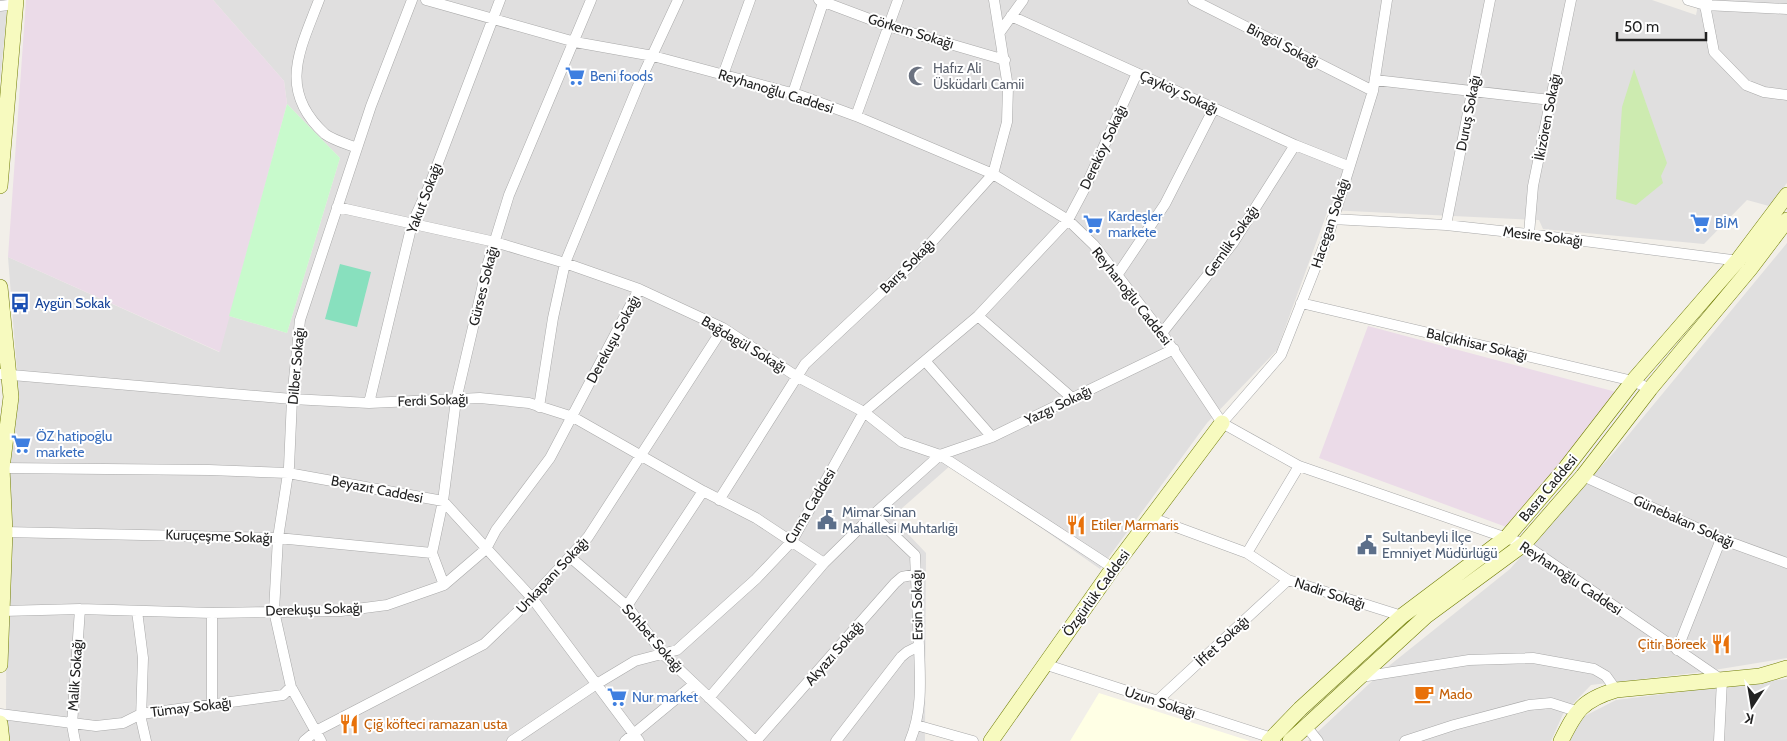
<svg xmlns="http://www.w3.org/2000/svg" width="1787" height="741" font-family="Cabin,sans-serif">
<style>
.residential{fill:#e0dfdf}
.industrial{fill:#ebdbe8}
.education{fill:#ffffe5}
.grass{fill:#cdebb0}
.park{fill:#c8facc}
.pitch{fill:#88e0be}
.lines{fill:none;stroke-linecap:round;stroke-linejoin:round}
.street-casing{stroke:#a9a9a9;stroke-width:11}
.secondary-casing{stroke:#707d05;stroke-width:16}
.street{stroke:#fff;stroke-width:10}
.secondary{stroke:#f7fabf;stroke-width:15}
.labels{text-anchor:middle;stroke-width:4;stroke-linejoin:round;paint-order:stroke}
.street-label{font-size:14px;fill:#222;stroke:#fff}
.worship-label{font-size:14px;fill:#5b616d;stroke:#fff;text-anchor:start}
.shop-label{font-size:14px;fill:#366cbe;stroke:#fff;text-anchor:start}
.transit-label{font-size:14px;fill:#164399;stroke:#fff;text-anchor:start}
.service-label{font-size:14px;fill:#4e5e75;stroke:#fff;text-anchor:start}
.food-label{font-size:14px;fill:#c56008;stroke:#fff;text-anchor:start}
</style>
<rect width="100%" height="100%" fill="#f2efe9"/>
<!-- residential -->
<path class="residential" d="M0,0H8L0,82Z
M213,0H1652L1696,15L1699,0H1787V183L1769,206L1747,200L1704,244L1543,229L1539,220L1328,210L1277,350L1207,423L1100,569L951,465L892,517L926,553L925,741H10L6,708L7,467L17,371L8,257L219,352L229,316L287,333L340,158L287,104L284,81Z
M1787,243V658L1702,672L1591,685L1563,714L1551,741H1308L1385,669L1510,569L1616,450Z
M1787,679V741H1570L1579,719L1616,700Z"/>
<!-- industrial -->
<path class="industrial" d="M26,0H213L284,81L287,104L220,352L8,257Z
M1368,326L1620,393L1509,528L1319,458Z"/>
<!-- education -->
<path class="education" d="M1099,693L1250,741H1070Z"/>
<!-- grass -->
<path class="grass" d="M1634,69L1667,163L1661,176L1663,183L1636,205L1616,199L1622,107Z"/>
<!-- park -->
<path class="park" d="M287,104L340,158L287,333L229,316Z"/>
<!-- pitch -->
<path class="pitch" d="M340,264L371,272L357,327L325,319Z"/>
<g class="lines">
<defs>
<path id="street" d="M319,0C300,50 277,90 325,134C333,140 347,144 357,148
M426,0L575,42L653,56L799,95L856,116L993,174L1068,220L1094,245L1162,333L1222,423L1299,466L1524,544L1722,680L1719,741
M819,0L888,26L1005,60
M1193,0L1373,91
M1688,0L1705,5L1787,9
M1707,0L1705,5L1714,52L1746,85L1764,92L1787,95
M0,6L16,4
M1011,16L1295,145L1348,166
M1000,32L1023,0
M723,75L750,0
M1375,80L1551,100
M793,93L824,0
M856,116L898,0
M337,207L495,242L565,263L639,289L723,328L796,376L864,412L902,442L940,455L1113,568
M1332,219L1446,225L1529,234L1740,261
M1446,225L1490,0
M1529,234L1533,186L1571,0
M1118,274L1165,204L1214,108
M1301,303L1633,381L1650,389
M978,316L1071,397
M1162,333L1233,243L1295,145
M926,362L992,437
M0,374L292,399L369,403L480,398L529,403L573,417L703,491L756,518L824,563
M369,403L412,224L430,184L500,0
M539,407L553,318L565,263L637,88L678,0
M1222,423L1281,355L1329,233L1373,91L1387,0
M2,468L209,470L288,473L443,501L532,598L639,741
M1583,476L1721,539L1787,563
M719,500L805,364L912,264L993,174L1007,122L1008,87L994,0
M1152,518L1247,553L1288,580L1402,616
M5,532L278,538L432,553
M1247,553L1299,466
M570,557L627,606L664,655L755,741
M444,585L432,553L443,501L456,400L488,263L509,195L591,0
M627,606L703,491
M3,611L80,609L212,613L341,611L387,605L444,585L486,549L496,530L550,458L639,289
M137,611L143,658L141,719L146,741
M1677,650L1721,539
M1044,664L1272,738L1275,741
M1361,677L1469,660L1533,658L1594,669L1606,676L1616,690
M709,698L824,563L873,515L940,455L992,437L1174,349
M1157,701L1288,580
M212,705V613
M0,714L96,726L123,723L141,714L283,695L291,687
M916,725L973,741
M1306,726L1318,741
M75,741L72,725L80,609
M304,741L316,731L484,644L532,598L588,537L723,328
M321,741L291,687L274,611L278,538L289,467L292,399L300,320L371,106L412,0
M512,741L595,685L635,661L677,650L756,579L792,541L864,412L978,316L1068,220L1085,188L1137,73
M625,741L694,684
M756,741L895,583L902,577L917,574
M836,741L901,657L907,652L919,646L915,555L873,515
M910,741C923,710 920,679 919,646
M1405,741L1454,725L1529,705L1551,703L1576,711"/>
<path id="secondary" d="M0,186L16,0
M0,287L11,397L2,468L5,532L0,665
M0,723L2,741
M991,741L1113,568L1222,423
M1269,741L1300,709L1402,616L1507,537L1565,469L1633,381L1738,260L1787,195
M1290,741L1426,616L1524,544L1583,476L1650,389L1750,269L1787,220
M1561,741C1576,711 1582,700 1616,690L1760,676L1787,668"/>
</defs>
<!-- street casing -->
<use href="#street" class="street-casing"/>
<!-- secondary casing -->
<use href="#secondary" class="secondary-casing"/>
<!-- street -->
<use href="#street" class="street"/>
<!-- secondary -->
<use href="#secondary" class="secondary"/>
</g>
<!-- icons -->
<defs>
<symbol id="supermarket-bare" viewBox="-9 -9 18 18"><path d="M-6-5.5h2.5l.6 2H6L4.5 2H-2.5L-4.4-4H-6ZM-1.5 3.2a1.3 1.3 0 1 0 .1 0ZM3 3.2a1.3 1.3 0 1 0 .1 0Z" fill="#3f7fe0" stroke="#fff" stroke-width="2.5" paint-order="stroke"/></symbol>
<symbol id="mosque-bare" viewBox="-9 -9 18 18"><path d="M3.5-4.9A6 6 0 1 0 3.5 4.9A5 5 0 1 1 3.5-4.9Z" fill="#6b7280" stroke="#fff" stroke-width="2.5" paint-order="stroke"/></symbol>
<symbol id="bus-bare" viewBox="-9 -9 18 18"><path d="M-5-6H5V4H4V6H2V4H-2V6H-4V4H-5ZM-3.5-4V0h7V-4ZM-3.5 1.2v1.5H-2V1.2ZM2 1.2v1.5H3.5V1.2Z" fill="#1a4fb4" stroke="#fff" stroke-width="2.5" paint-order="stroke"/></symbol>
<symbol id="civic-bare" viewBox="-9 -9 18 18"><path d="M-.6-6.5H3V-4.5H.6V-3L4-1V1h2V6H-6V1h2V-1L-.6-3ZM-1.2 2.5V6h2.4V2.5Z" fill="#5c6f8a" stroke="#fff" stroke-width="2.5" paint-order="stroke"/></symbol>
<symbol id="restaurant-bare" viewBox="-9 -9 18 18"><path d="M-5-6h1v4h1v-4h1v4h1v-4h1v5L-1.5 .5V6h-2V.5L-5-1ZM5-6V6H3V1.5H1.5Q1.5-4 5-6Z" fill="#e8710a" stroke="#fff" stroke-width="2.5" paint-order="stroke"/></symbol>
<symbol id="cafe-bare" viewBox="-9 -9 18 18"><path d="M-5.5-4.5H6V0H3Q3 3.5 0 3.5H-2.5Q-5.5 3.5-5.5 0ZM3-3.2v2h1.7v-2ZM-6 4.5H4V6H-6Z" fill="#e8710a" stroke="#fff" stroke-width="2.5" paint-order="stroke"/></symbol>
</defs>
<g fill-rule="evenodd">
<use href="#supermarket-bare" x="561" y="62" width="28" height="28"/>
<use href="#mosque-bare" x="904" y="62" width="28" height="28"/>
<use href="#supermarket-bare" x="1686" y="209" width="28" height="28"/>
<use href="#supermarket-bare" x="1079" y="210" width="28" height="28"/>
<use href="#bus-bare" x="6" y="289" width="28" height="28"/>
<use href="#supermarket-bare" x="7" y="430" width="28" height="28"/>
<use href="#civic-bare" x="813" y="506" width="28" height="28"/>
<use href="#restaurant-bare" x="1062" y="511" width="28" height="28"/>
<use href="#civic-bare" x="1353" y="531" width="28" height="28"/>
<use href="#restaurant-bare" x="1707" y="630" width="28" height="28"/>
<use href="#cafe-bare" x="1410" y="680" width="28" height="28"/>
<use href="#supermarket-bare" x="603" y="683" width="28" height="28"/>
<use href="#restaurant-bare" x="335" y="710" width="28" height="28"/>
</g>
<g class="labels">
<!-- street labels -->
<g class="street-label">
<text transform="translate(911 31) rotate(17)" y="5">Görkem Sokağı</text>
<text transform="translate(1283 45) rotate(27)" y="5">Bingöl Sokağı</text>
<text transform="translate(776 91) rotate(17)" y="5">Reyhanoğlu Caddesi</text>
<text transform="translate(1179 92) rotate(25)" y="5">Çayköy Sokağı</text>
<text transform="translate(1468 113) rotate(-79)" y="5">Duruş Sokağı</text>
<text transform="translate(1547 117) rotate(-79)" y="5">İkizören Sokağı</text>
<text transform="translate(1103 147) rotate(-65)" y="5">Dereköy Sokağı</text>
<text transform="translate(424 198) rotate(-69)" y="5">Yakut Sokağı</text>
<text transform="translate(1330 223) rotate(-72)" y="5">Hacegan Sokağı</text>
<text transform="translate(1543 236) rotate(7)" y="5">Mesire Sokağı</text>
<text transform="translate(1231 241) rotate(-55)" y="5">Gemlik Sokağı</text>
<text transform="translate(907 266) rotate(-45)" y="5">Barış Sokağı</text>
<text transform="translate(483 286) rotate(-76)" y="5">Gürses Sokağı</text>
<text transform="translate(1132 296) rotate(52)" y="5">Reyhanoğlu Caddesi</text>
<text transform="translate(613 339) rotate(-62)" y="5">Derekuşu Sokağı</text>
<text transform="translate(744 344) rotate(31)" y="5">Bağdagül Sokağı</text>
<text transform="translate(1477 344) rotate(13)" y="5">Balçıkhisar Sokağı</text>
<text transform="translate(296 366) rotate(-85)" y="5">Dilber Sokağı</text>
<text transform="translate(433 400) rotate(-2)" y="5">Ferdi Sokağı</text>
<text transform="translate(1058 405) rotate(-26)" y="5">Yazgı Sokağı</text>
<text transform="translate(1548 488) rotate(-50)" y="5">Basra Caddesi</text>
<text transform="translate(377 489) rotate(11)" y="5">Beyazıt Caddesi</text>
<text transform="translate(810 506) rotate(-59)" y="5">Cuma Caddesi</text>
<text transform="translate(1684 521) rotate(24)" y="5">Günebakan Sokağı</text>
<text transform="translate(219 536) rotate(2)" y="5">Kuruçeşme Sokağı</text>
<text transform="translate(552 575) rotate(-47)" y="5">Unkapanı Sokağı</text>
<text transform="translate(1571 578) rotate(34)" y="5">Reyhanoğlu Caddesi</text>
<text transform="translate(1096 593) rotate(-54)" y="5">Özgürlük Caddesi</text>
<text transform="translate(1330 593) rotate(18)" y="5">Nadir Sokağı</text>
<text transform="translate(917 605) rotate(-91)" y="5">Ersin Sokağı</text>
<text transform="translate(314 609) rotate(-2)" y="5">Derekuşu Sokağı</text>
<text transform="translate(653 638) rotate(49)" y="5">Sohbet Sokağı</text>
<text transform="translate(1222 641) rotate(-43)" y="5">İffet Sokağı</text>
<text transform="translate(834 653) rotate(-49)" y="5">Akyazı Sokağı</text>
<text transform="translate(75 675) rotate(-86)" y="5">Malik Sokağı</text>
<text transform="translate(1160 702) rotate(18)" y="5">Uzun Sokağı</text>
<text transform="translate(191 707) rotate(-7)" y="5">Tümay Sokağı</text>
</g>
<!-- worship labels -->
<g class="worship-label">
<text x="933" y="73">Hafız Ali<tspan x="933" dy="16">Üsküdarlı Camii</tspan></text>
</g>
<!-- shop labels -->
<g class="shop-label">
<text x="590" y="81">Beni foods</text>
<text x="1108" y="221">Kardeşler<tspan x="1108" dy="16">markete</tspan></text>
<text x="1715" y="228">BİM</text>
<text x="36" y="441">ÖZ hatipoğlu<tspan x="36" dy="16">markete</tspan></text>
<text x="632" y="702">Nur market</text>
</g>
<!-- transit labels -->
<g class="transit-label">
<text x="35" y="308">Aygün Sokak</text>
</g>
<!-- service labels -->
<g class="service-label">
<text x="842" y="517">Mimar Sinan<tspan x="842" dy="16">Mahallesi Muhtarlığı</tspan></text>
<text x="1382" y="542">Sultanbeyli İlçe<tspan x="1382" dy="16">Emniyet Müdürlüğü</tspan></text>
</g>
<!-- food labels -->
<g class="food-label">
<text x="1091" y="530">Etiler Marmaris</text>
<text x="1706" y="649" text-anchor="end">Çitir Böreek</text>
<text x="1439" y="699">Mado</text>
<text x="364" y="729">Çiğ köfteci ramazan usta</text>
</g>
</g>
<!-- north arrow -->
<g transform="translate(1752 706) rotate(192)" stroke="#ffffff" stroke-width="4" paint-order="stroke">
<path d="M0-4L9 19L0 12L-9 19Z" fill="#222222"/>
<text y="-8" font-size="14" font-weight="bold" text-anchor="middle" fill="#222222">K</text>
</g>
<!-- scale -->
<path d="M1617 32v8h89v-8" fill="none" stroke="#222222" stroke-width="2.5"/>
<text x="1624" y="32" font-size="15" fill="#222222" stroke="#ffffff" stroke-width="4" paint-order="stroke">50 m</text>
</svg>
